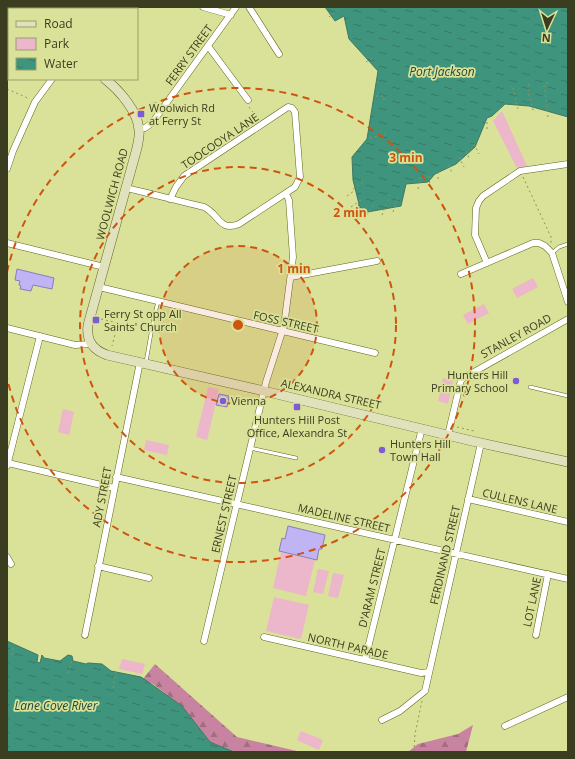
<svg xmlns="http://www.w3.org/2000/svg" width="575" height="759" font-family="'Open Sans',sans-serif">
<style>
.forest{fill:url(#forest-firs)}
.park{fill:#ecb6cb}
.water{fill:url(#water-ripples);stroke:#3d7a61}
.building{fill:#c0b4f5;stroke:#897dbb}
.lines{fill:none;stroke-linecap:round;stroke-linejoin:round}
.lane-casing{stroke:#61651d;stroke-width:4}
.street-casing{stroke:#61651d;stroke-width:7}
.secondary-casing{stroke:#61651d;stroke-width:10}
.path{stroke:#8f945f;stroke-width:1;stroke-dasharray:2 3;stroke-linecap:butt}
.lane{stroke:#fff;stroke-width:3}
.street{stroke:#fff;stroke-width:6}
.secondary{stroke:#e0e2bd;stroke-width:9}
.ring{fill:none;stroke:#ce550f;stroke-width:2;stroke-dasharray:7 5}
.poi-dot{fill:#7d5bd5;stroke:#dae198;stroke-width:1.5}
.labels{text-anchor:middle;stroke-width:3.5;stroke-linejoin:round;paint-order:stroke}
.street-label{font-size:11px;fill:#3a3d1f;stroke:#dae198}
.poi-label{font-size:11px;fill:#3a3d1f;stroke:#dae198;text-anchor:start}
.water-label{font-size:12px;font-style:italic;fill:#21473c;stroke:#dae198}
.centre{fill:#ce550f;stroke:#dae198;stroke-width:2}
.ring-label{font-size:12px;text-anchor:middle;font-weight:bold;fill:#ce550f;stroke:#dae198;stroke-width:3.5;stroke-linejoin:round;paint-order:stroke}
</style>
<defs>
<pattern id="forest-firs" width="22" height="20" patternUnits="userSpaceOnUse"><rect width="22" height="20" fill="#c783a0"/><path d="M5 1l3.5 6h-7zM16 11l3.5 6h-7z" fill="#a36c82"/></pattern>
<pattern id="water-ripples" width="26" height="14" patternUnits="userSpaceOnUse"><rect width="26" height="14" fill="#3e947d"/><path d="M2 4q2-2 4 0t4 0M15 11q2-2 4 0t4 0" fill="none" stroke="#357a66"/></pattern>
</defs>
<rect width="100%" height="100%" fill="#dae198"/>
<!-- forest -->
<path class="forest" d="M155,664L237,737L301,752H234L210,742L182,706L153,684L143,679Z
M473,725L466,752H408L418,744L458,734Z"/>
<!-- park -->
<path class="park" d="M502,111L527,166L517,168L493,121Z
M533,278L538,287L517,298L512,289Z
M484,304L489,313L468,324L463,315Z
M443,378L453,381L448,404L438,401Z
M208,387L219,389L207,440L196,437Z
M63,409L74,412L69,435L58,432Z
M146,440L169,445L167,455L144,450Z
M281,552L315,560L306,596L273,588Z
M318,569L329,571L323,594L313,592Z
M333,573L344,575L338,598L328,596Z
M274,597L309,605L301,639L266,631Z
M122,659L145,664L142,674L119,669Z
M301,731L323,740L319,750L297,740Z"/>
<!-- water -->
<path class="water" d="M325,7H568V117L529,106L505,104L492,116L487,118L475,147L456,164L435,174L428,182L406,184L401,206L356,214L359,204L353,180L352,157L367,139L378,71L349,39L344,16L335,21Z
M7,641L38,655L37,662L40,663L42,655L44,658L60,661L68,655L72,656L73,661L86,664L88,663L102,664L111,671L141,677L147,681L182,706L210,742L234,752H7Z"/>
<!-- building -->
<path class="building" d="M17,269L54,278L52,289L33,285L31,291L20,289L21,286L19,285L20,281L15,280Z
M219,394L229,396L227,407L216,405Z
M288,526L325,535L322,549H319L317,560L279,551L282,538L285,539Z"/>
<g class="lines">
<defs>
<path id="lane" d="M552,253L559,247L568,244
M146,362L153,322L158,301
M530,387L568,396
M250,448L296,458"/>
<path id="street" d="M203,7L231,15
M249,7L279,54
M208,46L248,100
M139,129L145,128L152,123L236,7
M7,169L13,151L35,102L52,79
M126,188C153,194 178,201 204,207C219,214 219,232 239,224L295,187L300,177L295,112L292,108L288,107L184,176L176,187L170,199
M7,243L104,267
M487,263L475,235L476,208L479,201L483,196L520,171L568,164
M461,274L533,243H539L545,246L552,253L568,302
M291,277L377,261
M99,287L375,353
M7,328L75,345L91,344
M448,435L461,380L465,377L568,319
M8,463L114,488
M7,466L40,336
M116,477L568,579
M468,499L568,522
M7,557L11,564
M98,566L149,578
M85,635L140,362
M536,635L548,574
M264,637L421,673L429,672
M204,641L266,382L284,326L293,257L289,200L286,194
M365,660L422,428
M382,720L400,711L425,691L481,443
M505,726L568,697"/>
<path id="secondary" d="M7,20H9
M105,79C119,90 138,111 139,130C140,136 138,142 137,148L88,325C86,341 93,350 107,355L264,391L472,441L568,462"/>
</defs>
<!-- lane casing -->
<use href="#lane" class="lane-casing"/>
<!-- street casing -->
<use href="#street" class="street-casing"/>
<!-- secondary casing -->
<use href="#secondary" class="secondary-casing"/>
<!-- path -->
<path class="path" d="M329,17L341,7
M366,62L374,57
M529,84L528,92L534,113
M513,88L518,109
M7,89L30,99
M376,96H384V102
M249,107L258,119
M548,117L544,84L549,83
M487,122V131
M370,138L386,134
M474,144L479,154
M466,151L470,160
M459,157L464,167
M449,165L452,173
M429,176L430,187
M523,177L551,237V244
M438,179V169
M418,189L420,176
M347,196L354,191V188L363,182
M351,207L361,200
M393,212L398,197
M382,215L390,195
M364,219L374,204
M101,319L118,323L112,346
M457,427L474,431V432
M12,655L14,644
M68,673L72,659
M113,688L116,672
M295,752L296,751
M414,752L415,734L422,701"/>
<!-- lane -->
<use href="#lane" class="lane"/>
<!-- street -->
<use href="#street" class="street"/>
<!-- secondary -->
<use href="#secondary" class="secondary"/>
</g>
<!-- distance rings -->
<circle cx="238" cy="325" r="79" fill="#ce550f" fill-opacity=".12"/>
<g class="ring">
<circle cx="238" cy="325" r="79"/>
<circle cx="238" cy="325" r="158"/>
<path d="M7 272A237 237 0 1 1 7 378"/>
</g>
<!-- markers -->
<g class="poi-dot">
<rect x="137" y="110" width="8" height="8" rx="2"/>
<rect x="92" y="316" width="8" height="8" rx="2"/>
<circle cx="516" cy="381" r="4"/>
<circle cx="223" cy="401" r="4"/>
<rect x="293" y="403" width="8" height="8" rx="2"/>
<circle cx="382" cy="450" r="4"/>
</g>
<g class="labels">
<!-- street labels -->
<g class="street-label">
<text transform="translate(189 55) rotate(-54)" y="4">FERRY STREET</text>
<text transform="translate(220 141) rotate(-34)" y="4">TOOCOOYA LANE</text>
<text transform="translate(112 194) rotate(-75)" y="4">WOOLWICH ROAD</text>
<text transform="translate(286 322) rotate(13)" y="4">FOSS STREET</text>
<text transform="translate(516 336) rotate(-29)" y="4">STANLEY ROAD</text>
<text transform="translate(331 394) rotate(13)" y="4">ALEXANDRA STREET</text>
<text transform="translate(102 497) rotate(-79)" y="4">ADY STREET</text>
<text transform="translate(520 501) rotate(13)" y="4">CULLENS LANE</text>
<text transform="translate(224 514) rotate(-77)" y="4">ERNEST STREET</text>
<text transform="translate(344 518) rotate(13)" y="4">MADELINE STREET</text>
<text transform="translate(445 555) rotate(-77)" y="4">FERDINAND STREET</text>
<text transform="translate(372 588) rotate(-76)" y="4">D'ARAM STREET</text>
<text transform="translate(532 602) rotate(-78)" y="4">LOT LANE</text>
<text transform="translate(348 646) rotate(13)" y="4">NORTH PARADE</text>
</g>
<!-- poi labels -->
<g class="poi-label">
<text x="149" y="112">Woolwich Rd<tspan x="149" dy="13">at Ferry St</tspan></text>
<text x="104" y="318">Ferry St opp All<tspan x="104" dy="13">Saints' Church</tspan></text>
<text x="508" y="379" text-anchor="end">Hunters Hill<tspan x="508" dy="13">Primary School</tspan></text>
<text x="231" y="405">Vienna</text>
<text x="297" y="424" text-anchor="middle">Hunters Hill Post<tspan x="297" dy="13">Office, Alexandra St</tspan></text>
<text x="390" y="448">Hunters Hill<tspan x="390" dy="13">Town Hall</tspan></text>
</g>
<!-- water labels -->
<g class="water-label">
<text x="442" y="76">Port Jackson</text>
<text x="56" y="710">Lane Cove River</text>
</g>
</g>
<circle cx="238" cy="325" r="6" class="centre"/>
<g class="ring-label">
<text x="406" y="162">3 min</text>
<text x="350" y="217">2 min</text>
<text x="294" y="273">1 min</text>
</g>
<!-- border -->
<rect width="575" height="759" fill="none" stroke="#3a3d1f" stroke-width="16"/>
<!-- legend -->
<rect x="8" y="8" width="130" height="72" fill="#dae198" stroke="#9a9f68"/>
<rect x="16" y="21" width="20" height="6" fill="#e0e2bd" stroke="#9a9f68"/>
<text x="44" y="28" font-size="12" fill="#3a3d1f">Road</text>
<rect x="16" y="38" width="20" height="12" fill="#ecb6cb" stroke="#9a9f68"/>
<text x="44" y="48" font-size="12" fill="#3a3d1f">Park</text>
<rect x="16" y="58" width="20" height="12" fill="url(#water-ripples)" stroke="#9a9f68"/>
<text x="44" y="68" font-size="12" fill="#3a3d1f">Water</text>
<!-- north arrow -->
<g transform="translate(547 28) rotate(184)" stroke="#dae198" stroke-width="3" paint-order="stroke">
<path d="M0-3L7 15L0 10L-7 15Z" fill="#3a3d1f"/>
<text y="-6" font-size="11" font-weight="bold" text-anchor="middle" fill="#3a3d1f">N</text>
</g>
</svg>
